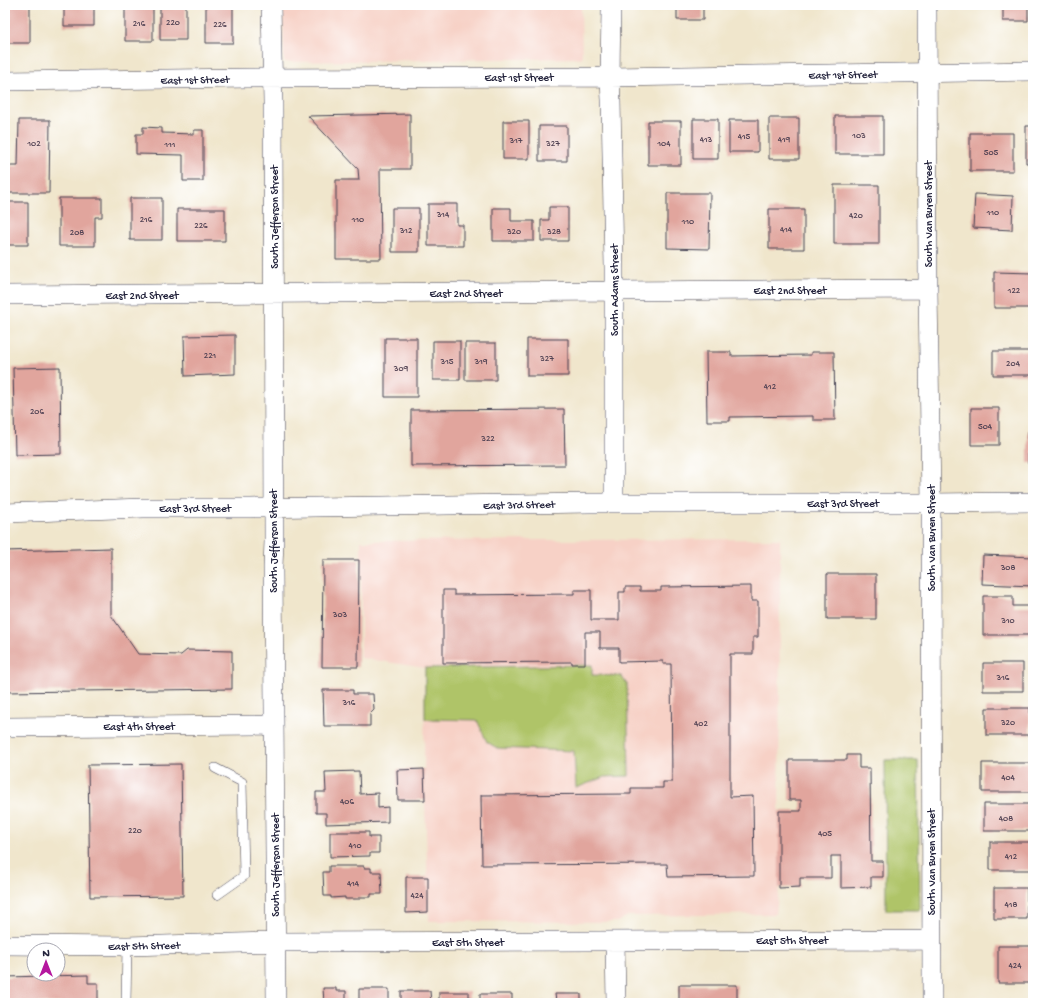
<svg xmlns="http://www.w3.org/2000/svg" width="1038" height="1008" font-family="'Gochi Hand',sans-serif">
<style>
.built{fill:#f7d1c6}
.green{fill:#afc468;stroke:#687352}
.building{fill:#e1a59d}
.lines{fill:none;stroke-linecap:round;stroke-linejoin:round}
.lane-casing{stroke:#413f51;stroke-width:10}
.street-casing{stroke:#413f51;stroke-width:20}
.lane{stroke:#fff;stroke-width:9}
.street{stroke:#fff;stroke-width:19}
.labels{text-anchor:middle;stroke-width:3;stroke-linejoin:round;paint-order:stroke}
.number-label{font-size:9px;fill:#524354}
.street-label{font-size:11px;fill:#22223b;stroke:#fff}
</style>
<rect width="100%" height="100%" fill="#fff"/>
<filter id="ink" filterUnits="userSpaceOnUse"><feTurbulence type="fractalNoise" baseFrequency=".025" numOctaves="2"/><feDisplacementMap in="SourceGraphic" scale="8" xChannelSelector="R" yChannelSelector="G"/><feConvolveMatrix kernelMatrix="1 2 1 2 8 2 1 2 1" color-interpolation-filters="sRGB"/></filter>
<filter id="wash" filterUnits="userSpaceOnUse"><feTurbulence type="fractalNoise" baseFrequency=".012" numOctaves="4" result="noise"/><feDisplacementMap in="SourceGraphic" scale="16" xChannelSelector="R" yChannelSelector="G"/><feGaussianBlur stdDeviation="0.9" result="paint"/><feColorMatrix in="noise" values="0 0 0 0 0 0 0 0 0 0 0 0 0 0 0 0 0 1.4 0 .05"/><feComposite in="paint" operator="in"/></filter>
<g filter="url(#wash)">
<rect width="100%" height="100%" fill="#f0e6cc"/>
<!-- built -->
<path class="built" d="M283,5H581L582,58L284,62Z
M780,539L779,888L776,914L628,916L617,922L429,921L424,769L425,668L361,658V541Z"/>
<!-- green -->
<path class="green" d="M592,665V675L621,676L627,684L629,776L604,777L576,788L574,751L497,748L487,742L477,720L425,719V668Z
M885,760H918L920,910H886Z"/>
<g id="blocks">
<!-- building -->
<path class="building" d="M5,5H30V43H5Z
M64,5H94V26H64Z
M125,5H153V41H125Z
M160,5H186V40H160Z
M206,5H233V43H206Z
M677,5H703V20H677Z
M1003,5H1028V21H1003Z
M410,114V169H380L381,259H336V180H359L358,169L308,116Z
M835,116H883V154H835Z
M769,118H799V159H769Z
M693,119H718V159H693Z
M19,120H50L49,193H5V166H18Z
M729,120H758V152H729Z
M503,121H529V159H503Z
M648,121H681V165H648Z
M539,126H567V161H539Z
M1026,126H1033V163H1026Z
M143,127L162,128V133L194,134V130H203V181H183V155L136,154V134H143Z
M970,133H1013V171H970Z
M834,185H879V244H834Z
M667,193H710L709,249L667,248Z
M975,194L1013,196L1012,230L973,228Z
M59,198H102V217H95V246H59Z
M130,198H162V240H130Z
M5,202H28V245H5Z
M428,204H457V225H463V246H428Z
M549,207H568V241H541V220H549Z
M392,208H419V252H392Z
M493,208H511V221H534V241H493Z
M177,209H225V241H177Z
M769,209H804V249H769Z
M994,272L1033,273V308H994Z
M235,335V374L185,376L184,336Z
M385,338H417V397H385Z
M527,339H568V376H527Z
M433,341H460V380H433Z
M465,343H496V380H465Z
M993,351H1033V375H993Z
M706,352H731V356L811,355V352H834L835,420H813V416L730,417V421H707Z
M60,367L61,454L15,455L13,368Z
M971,408H999V445H971Z
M564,409L565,465L411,466V410Z
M1028,431H1033V463H1028Z
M111,548V615L138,654L181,655L187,650L232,651V689L5,692V551Z
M983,555L1033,557V586L982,584Z
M323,560H359L358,667H322Z
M827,574H876V619H827Z
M751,586V601H758V637H753V654H730V797L753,796L754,876L668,877L667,864L482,865L481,795L631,794V788H663V782H672L671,664H663V661L619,662V648H600V632H585V664H572V662L443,663V590H454V595L574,594V590H591V620H619V592H625V587H640V591H661V587Z
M983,596H1013V606H1033V635H983Z
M983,663H1023V691H983Z
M323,690H353V694H373L374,710L370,714V726H324Z
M986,708H1030V735H986Z
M847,755H859V768H870L871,861H883V877H871V887L841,888V856H831V878H800V887L779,888V811H801V800H789V760H847Z
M982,763H1033V792H982Z
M181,764L183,896L90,897L88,765Z
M424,769L425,800H398L397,770Z
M359,771L360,794L378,793V808L388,807V822L326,824V813H316V792H326L325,772Z
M984,804H1029V831H984Z
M330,832H369V837H379V853H370V856L330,857Z
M990,842H1031V870H990Z
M329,866H364V868H371V872H381L382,894H371V897H360V899H345V897L331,898V896H324L323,872H329Z
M406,877H428V912L406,913Z
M994,888H1027V919H994Z
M998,946H1033V983H998Z
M88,975V983H98V1003H5V977Z
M679,985H737V1003H679Z
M323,988H336V991H346V1003H324Z
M359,989H389V1003H359Z
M401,991H430L431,1003H401Z
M439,992H469V1003H439Z
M480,994H512V1003H480Z
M555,994H581V1003H542V1001H556Z"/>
</g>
</g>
<g filter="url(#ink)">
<use href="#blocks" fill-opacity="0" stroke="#413f51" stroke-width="1"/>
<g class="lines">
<defs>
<path id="lane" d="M215,768L242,782L244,876L217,895
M126,1003L127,946"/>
<path id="street" d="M271,5L273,102L274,541L273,567L276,1003
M611,5C611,37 609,69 611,100L614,268V503
M927,5L928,289L931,503L932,1003
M5,81L249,78L610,77L1033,71
M5,295L928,289
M5,513L143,508H251L590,503H931L1033,502
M5,727L273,725
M615,941L616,1003
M5,945L127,946L275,942L931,940"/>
</defs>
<!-- lane casing -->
<use href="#lane" class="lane-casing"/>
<!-- street casing -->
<use href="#street" class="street-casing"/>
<!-- lane -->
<use href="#lane" class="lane"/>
<!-- street -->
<use href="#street" class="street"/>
</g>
</g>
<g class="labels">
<!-- number labels -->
<g class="number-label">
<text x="173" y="25">220</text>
<text x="139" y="26">216</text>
<text x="220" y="27">226</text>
<text x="859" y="138">103</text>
<text x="744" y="139">415</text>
<text x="706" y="142">413</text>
<text x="784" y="142">419</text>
<text x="516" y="143">317</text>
<text x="34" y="146">102</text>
<text x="553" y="146">327</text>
<text x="664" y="146">104</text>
<text x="170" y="147">111</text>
<text x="991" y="155">505</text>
<text x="993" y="215">110</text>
<text x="443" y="217">314</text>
<text x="856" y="218">420</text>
<text x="146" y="222">216</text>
<text x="358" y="222">110</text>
<text x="688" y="224">110</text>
<text x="201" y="228">226</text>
<text x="786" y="232">414</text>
<text x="406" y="233">312</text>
<text x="514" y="234">320</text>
<text x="554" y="234">328</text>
<text x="77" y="235">208</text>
<text x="1014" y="293">122</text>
<text x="210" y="358">221</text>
<text x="547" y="361">327</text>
<text x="447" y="364">315</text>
<text x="481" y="364">319</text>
<text x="1013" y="366">204</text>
<text x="401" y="371">309</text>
<text x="770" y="389">412</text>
<text x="37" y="414">206</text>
<text x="985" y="429">504</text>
<text x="488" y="441">322</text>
<text x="1008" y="570">308</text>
<text x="340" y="617">303</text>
<text x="1008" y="623">310</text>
<text x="1003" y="680">316</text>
<text x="349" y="705">316</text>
<text x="1008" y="725">320</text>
<text x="701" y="726">402</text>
<text x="1008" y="780">404</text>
<text x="347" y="804">406</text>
<text x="1006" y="821">408</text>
<text x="135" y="833">220</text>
<text x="825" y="836">405</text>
<text x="355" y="848">410</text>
<text x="1011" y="859">412</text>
<text x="353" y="886">414</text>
<text x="417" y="898">424</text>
<text x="1011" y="907">418</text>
<text x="1015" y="968">424</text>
</g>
<!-- street labels -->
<g class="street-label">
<text transform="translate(843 74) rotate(-1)" y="4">East 1st Street</text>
<text x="519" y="81">East 1st Street</text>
<text transform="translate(195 79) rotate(-1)" y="4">East 1st Street</text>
<text transform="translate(928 214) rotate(-90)" y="4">South Van Buren Street</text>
<text transform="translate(274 217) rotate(-90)" y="4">South Jefferson Street</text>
<text transform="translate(614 290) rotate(-90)" y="4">South Adams Street</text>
<text x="790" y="294">East 2nd Street</text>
<text x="466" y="297">East 2nd Street</text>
<text x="142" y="299">East 2nd Street</text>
<text x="843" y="507">East 3rd Street</text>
<text transform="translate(519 504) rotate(-1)" y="4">East 3rd Street</text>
<text x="195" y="512">East 3rd Street</text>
<text transform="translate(931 538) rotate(-90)" y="4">South Van Buren Street</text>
<text transform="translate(273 541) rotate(-90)" y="4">South Jefferson Street</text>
<text x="139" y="730">East 4th Street</text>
<text transform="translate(931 862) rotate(-90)" y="4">South Van Buren Street</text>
<text transform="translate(275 865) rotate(-90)" y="4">South Jefferson Street</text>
<text x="792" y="944">East 5th Street</text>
<text x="468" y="946">East 5th Street</text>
<text transform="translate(144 945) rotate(-1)" y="4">East 5th Street</text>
</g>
</g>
<!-- margin -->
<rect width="1038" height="1008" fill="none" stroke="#fff" stroke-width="20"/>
<!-- north arrow -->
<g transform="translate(46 962)"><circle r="19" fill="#ffffff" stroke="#a7a7b1"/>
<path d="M0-3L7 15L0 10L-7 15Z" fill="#b5179e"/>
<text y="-6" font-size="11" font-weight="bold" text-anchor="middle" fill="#22223b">N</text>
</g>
</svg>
